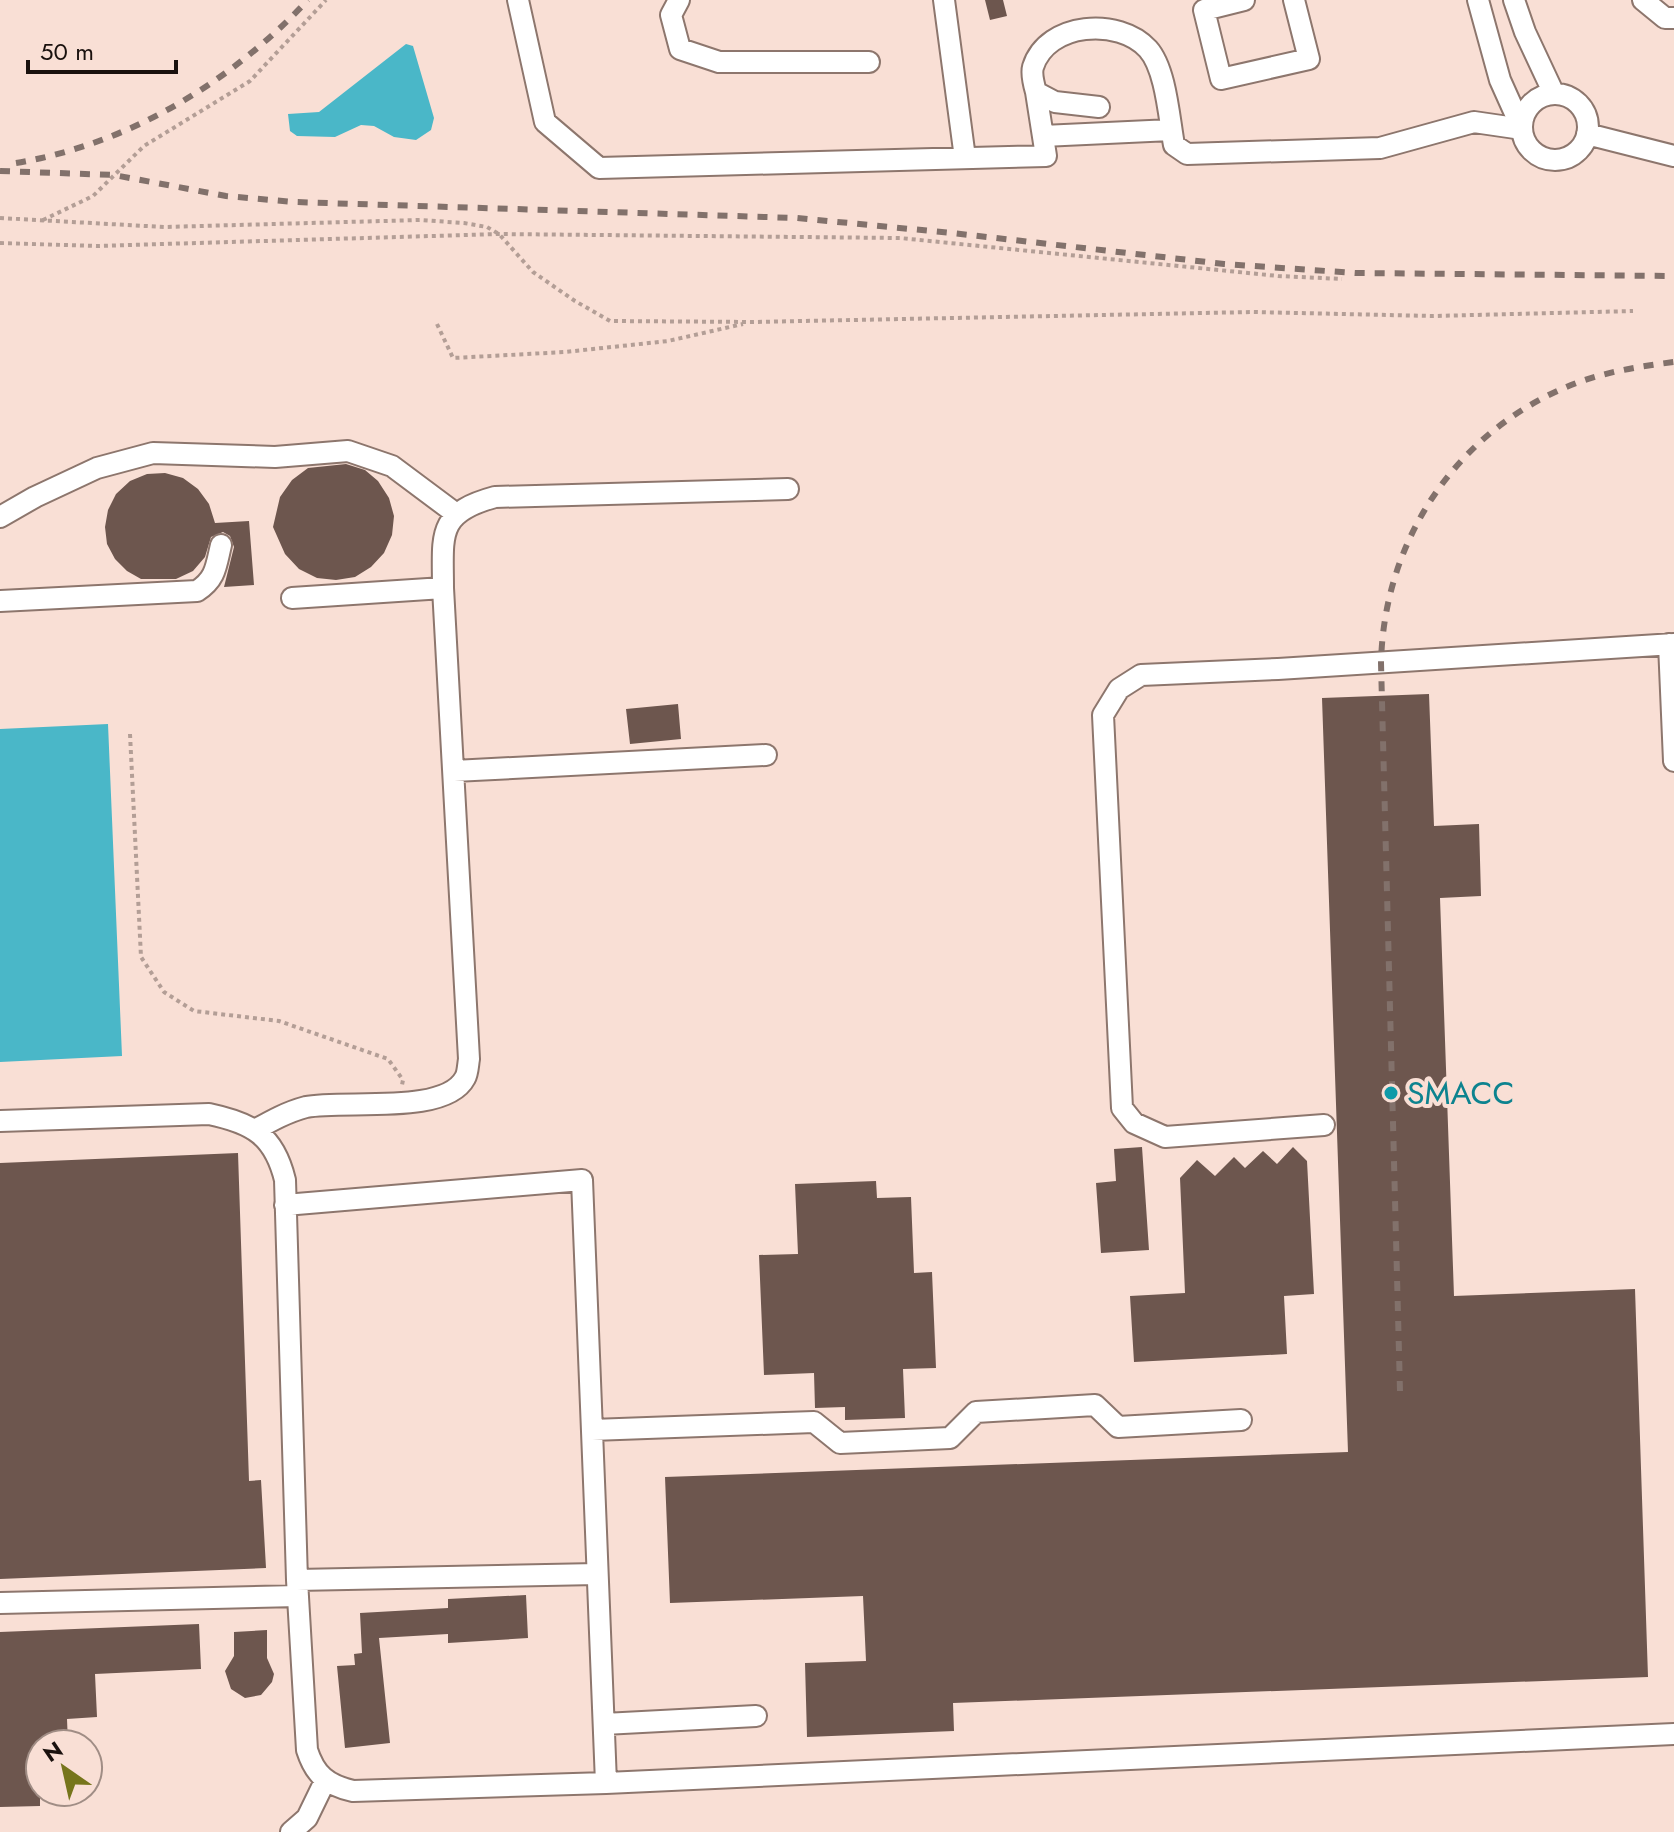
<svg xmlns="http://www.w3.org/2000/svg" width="1674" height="1832" font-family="Jost,sans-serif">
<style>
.water{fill:#4ab7c8}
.building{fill:#6d564e}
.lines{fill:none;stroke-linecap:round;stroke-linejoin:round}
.minor-casing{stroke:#8d766d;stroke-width:24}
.path{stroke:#b39e96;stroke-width:4;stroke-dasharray:4 4;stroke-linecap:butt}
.minor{stroke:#fff;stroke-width:20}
.rail{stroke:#82716b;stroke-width:6;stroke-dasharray:10 10;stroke-linecap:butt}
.culture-dot{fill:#0f9aa8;stroke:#f9dfd5;stroke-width:3}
.labels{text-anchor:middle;stroke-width:8;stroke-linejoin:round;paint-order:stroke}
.culture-label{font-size:32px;fill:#0d838f;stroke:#f9dfd5;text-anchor:start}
</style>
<rect width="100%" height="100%" fill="#f9dfd5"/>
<!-- water -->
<path class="water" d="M406,44L413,46L434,118L431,130L416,140L394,137L374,126L361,125L335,137L297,136L290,131L288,114L319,112Z
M108,724L122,1056L0,1062V729Z"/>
<!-- building -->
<path class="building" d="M985,0H1003L1007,16L990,20Z
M346,464L365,470L378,481L389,498L394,516L392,535L384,553L371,567L355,577L336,580L317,578L299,569L285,554L273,527L280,497L292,480L308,468Z
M165,473L183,478L198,489L209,504L215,523L249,521L254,585L224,587L234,547L230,536L223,532L211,537L205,557L193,571L176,579H141L127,571L115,559L107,544L105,527L108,510L116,494L130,481L147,474Z
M1429,694L1434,826L1479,824L1481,896L1440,898L1454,1296L1635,1289L1648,1677L953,1703L954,1731L807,1737L805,1663L866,1661L863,1596L670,1603L665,1477L1348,1452L1322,698Z
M678,704L681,739L630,744L626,709Z
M1142,1147L1149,1250L1101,1253L1096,1183L1116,1181L1114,1149Z
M1293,1147L1307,1161L1314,1294L1284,1296L1287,1354L1134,1362L1130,1296L1185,1293L1180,1178L1197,1160L1215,1176L1234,1157L1245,1168L1263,1151L1277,1164Z
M238,1153L249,1481L261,1480L266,1568L0,1579V1163Z
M876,1181L877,1198L911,1197L914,1273L932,1272L936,1368L903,1369L905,1418L845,1420V1407L815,1408L814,1373L764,1375L759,1255L798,1254L795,1184Z
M526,1595L528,1638L448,1643V1634L379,1638L390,1743L345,1748L337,1666L355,1665L354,1654L362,1653L360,1613L448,1608V1599Z
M199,1624L201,1669L95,1674L97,1717L67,1719L68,1744H40V1806L0,1807V1632Z
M267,1630V1658L274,1674L272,1682L261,1695L245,1698L231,1689L225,1671L234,1656V1632Z"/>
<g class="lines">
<defs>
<path id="minor" d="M518,0L545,122L599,168L1046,156L1036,92
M679,0L671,15L680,49L719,62H869
M944,0L965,158
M1244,0L1204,10L1221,79L1309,59L1294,0
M1478,0L1500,80L1522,129
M1514,0L1525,32L1554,94
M1643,0L1665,18H1674
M1522 127a33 33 0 1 1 66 0a33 33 0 1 1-66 0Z
M1099,107L1055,102L1036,92C1034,85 1031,74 1033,67C1047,22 1119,17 1148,49C1166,69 1169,118 1174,145L1187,154L1380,148L1474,122L1522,129
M1587,134L1674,156
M1043,136L1171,130
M0,517L35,497L97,468L153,453L275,457L348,451L392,466L455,513
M292,598L443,588
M0,601L197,591C216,579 216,566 221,545
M1669,644L1674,761
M454,771L766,755
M0,1121L209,1114C252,1123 274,1135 285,1180L297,1580L307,1750C315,1775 327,1785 353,1791L606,1783L1674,1734
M1324,1125L1165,1137L1134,1123L1122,1108L1103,715L1119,689L1141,675L1278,669L1674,644
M255,1130C271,1121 287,1112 306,1107C342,1099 445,1116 465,1078C468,1073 468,1064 469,1059L443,588C443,535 436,513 495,497L788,489
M285,1205L582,1180L606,1783
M592,1430L814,1422L840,1443L950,1438L976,1412L1095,1405L1118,1427L1241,1420
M297,1580L597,1574
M0,1603L298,1596
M604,1724L756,1716
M291,1832L307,1818L325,1781"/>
</defs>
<!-- minor casing -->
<use href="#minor" class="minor-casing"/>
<!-- path -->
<path class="path" d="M0,218L164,227L420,220L464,223L487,227L499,234L533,272L575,301L610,321L752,322L1253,312L1433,316L1633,311
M43,220L93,196L144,146L250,81L326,0
M0,243L96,246L499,234L900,238L1278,276L1342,279
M437,324L453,358L565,352L668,341L743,324
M130,734L141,957L164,992L194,1011L279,1021L388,1059L403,1080L402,1085"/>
<!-- minor -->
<use href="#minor" class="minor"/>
<!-- rail -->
<path class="rail" d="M16,163C129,144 230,83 308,0
M0,171L114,175L226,196L294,202L797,218L952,233L1224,264L1356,273L1674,276
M1400,1391L1381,663C1384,537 1460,426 1579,382C1610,371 1642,366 1674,362"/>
</g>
<!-- markers -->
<circle class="culture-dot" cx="1391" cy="1093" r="8"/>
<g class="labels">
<!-- culture labels -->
<g class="culture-label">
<text x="1407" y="1104">SMACC</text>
</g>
</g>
<!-- north arrow -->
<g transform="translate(64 1768) rotate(326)"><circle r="38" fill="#f9dfd5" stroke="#a08d85" stroke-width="2"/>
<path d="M0-6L14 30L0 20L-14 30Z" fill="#76751b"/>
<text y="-12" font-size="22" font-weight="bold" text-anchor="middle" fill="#1a110e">N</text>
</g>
<!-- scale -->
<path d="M28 60v12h148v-12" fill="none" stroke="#1a110e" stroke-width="4"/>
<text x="40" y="60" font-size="24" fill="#1a110e" stroke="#f9dfd5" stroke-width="6" paint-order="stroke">50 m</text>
</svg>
